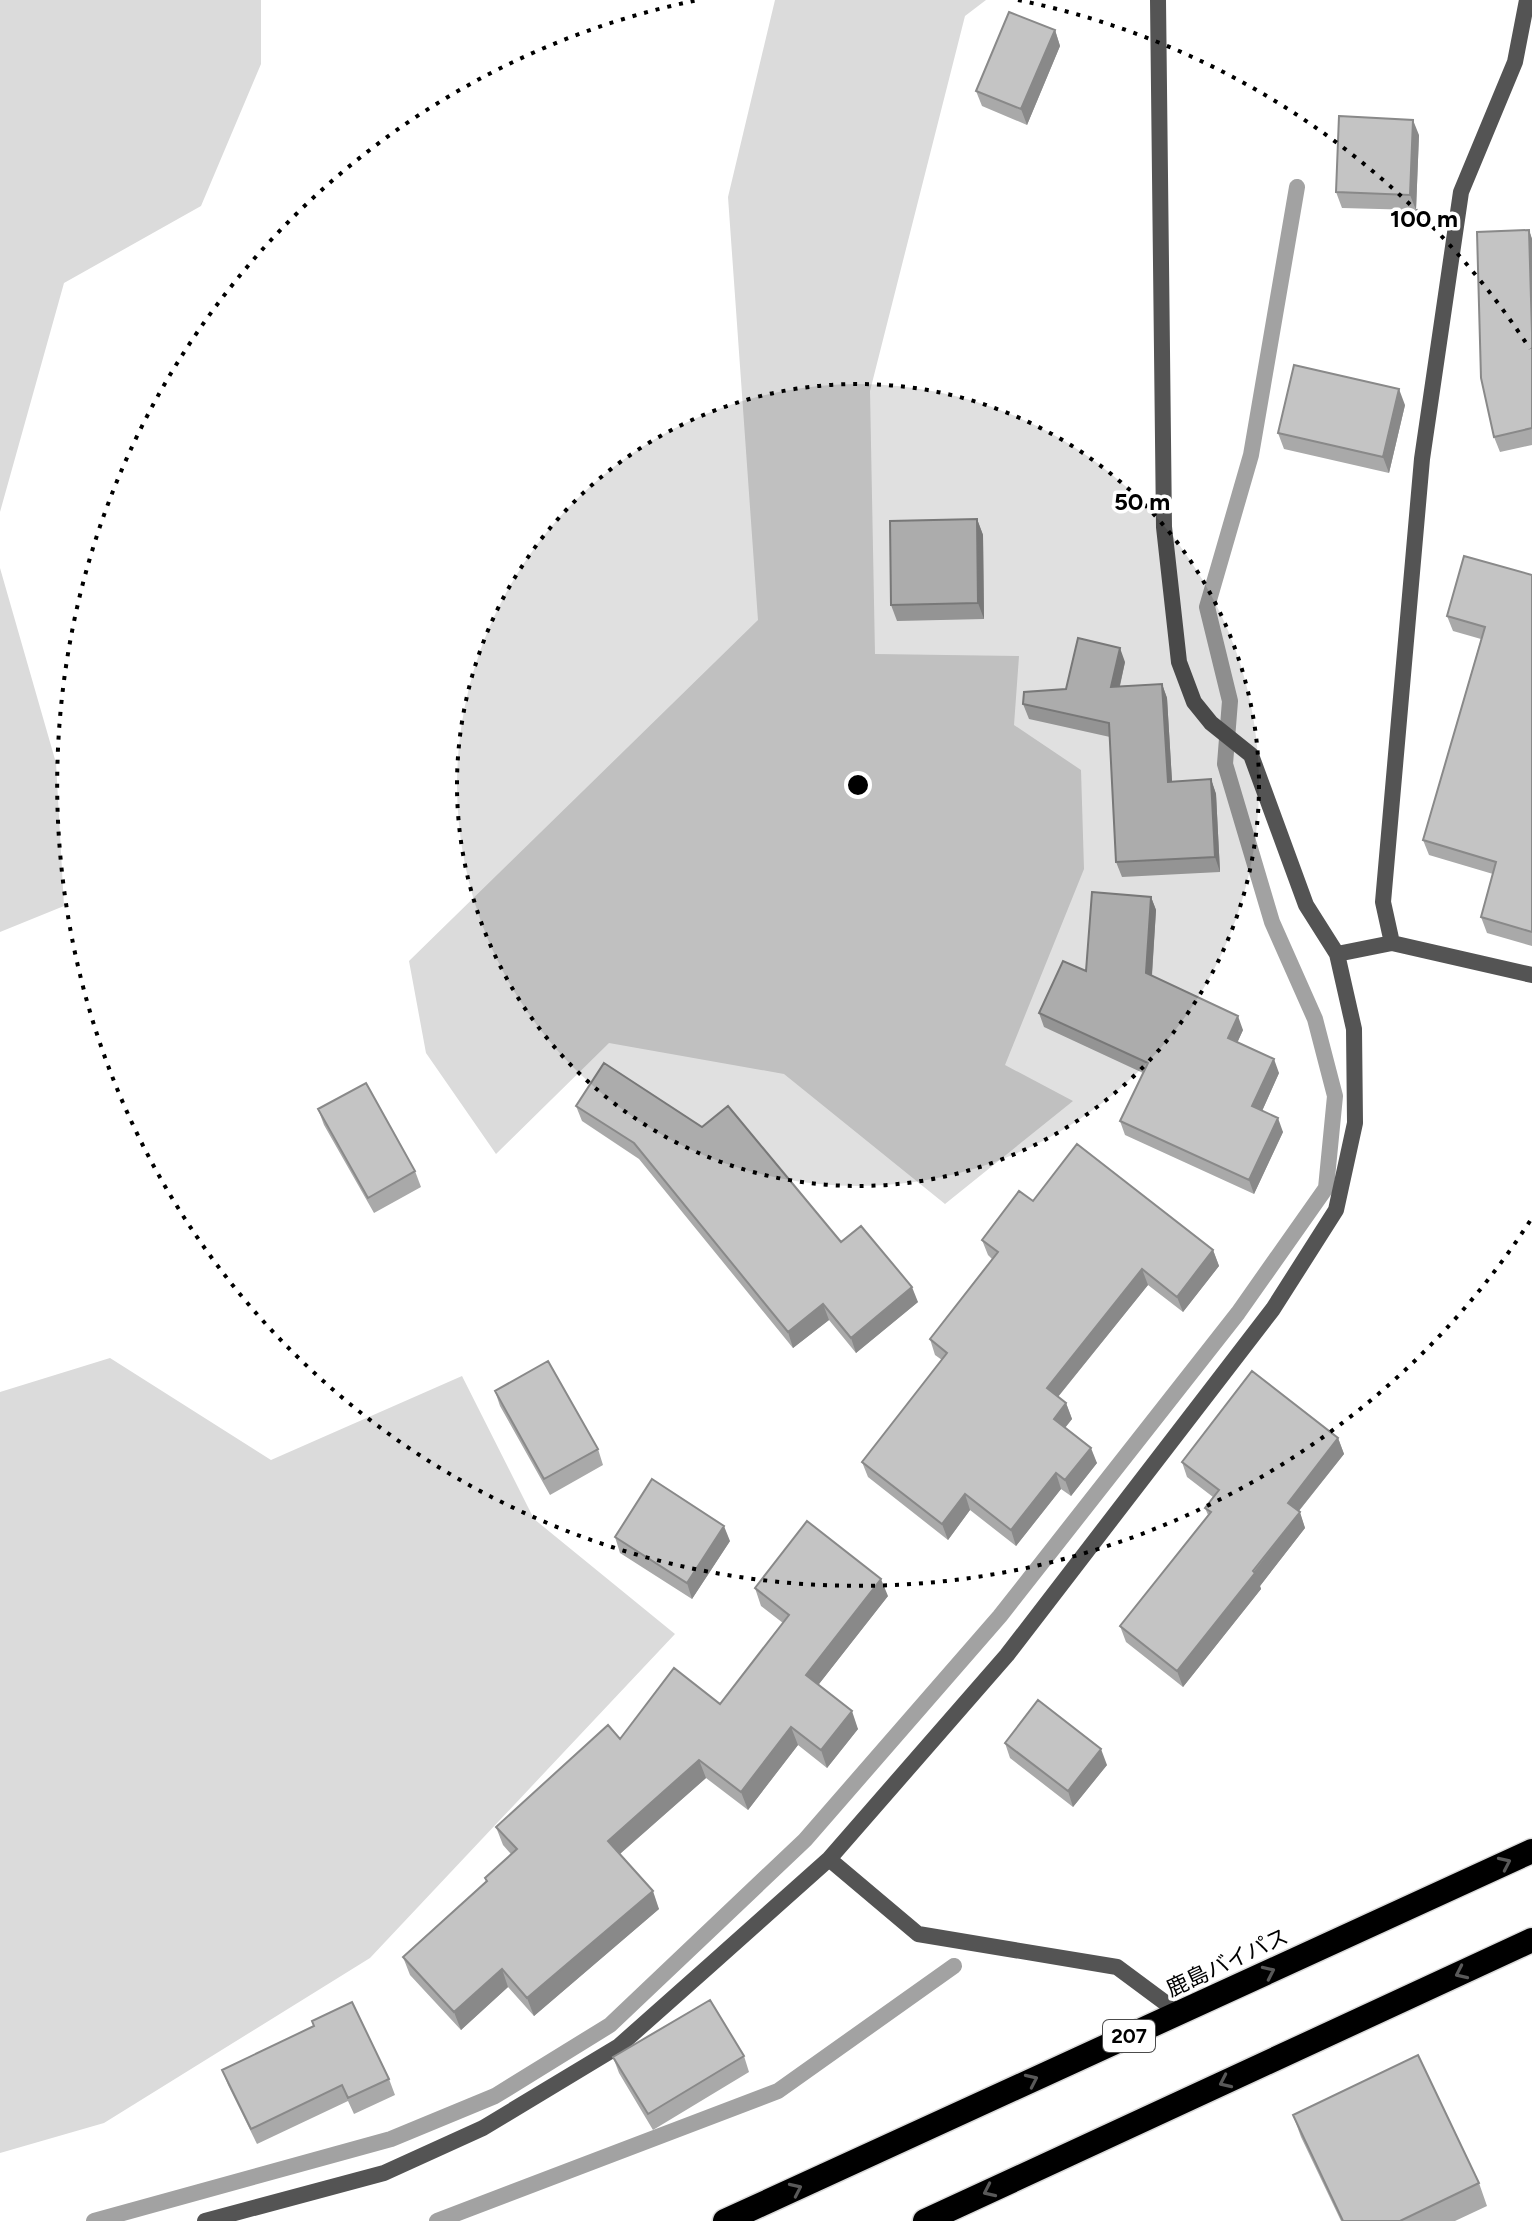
<svg xmlns="http://www.w3.org/2000/svg" width="1532" height="2221" font-family="Figtree,'Noto Sans JP',sans-serif">
<style>
.green{fill:#dbdbdb}
.lines{fill:none;stroke-linecap:round;stroke-linejoin:round}
.stream{stroke:#a2a2a2;stroke-width:16}
.highway-casing{stroke:#dbdbdb;stroke-width:27}
.street{stroke:#545454;stroke-width:16}
.highway{stroke:#000;stroke-width:24}
.wall{fill:#a9a9a9}
.shaded-wall{fill:#898989}
.building{fill:#c4c4c4;stroke:#898989;stroke-width:2}
.oneway{stroke:#595959}
.ring{fill:none;stroke:#000;stroke-width:4;stroke-dasharray:4 8}
.labels{text-anchor:middle;stroke-width:7;stroke-linejoin:round;paint-order:stroke}
.shield{fill:#fff;stroke:#4c4c4c;stroke-width:2}
.shield-label{font-size:20px;font-weight:bold;fill:#000}
.street-label{font-size:22px;fill:#000;stroke:#fff}
.centre{fill:#000;stroke:#fff;stroke-width:4}
.ring-label{font-size:24px;text-anchor:middle;font-weight:bold;fill:#000;stroke:#fff;stroke-width:7;stroke-linejoin:round;paint-order:stroke}
</style>
<rect width="100%" height="100%" fill="#fff"/>
<!-- green -->
<path class="green" d="M0,0H261V64L201,206L64,283L0,512Z
M775,0H986L965,16L870,391L875,654L1019,656L1014,725L1081,770L1084,869L1005,1065L1073,1101L945,1204L784,1074L609,1043L496,1154L426,1053L409,961L758,620L728,197Z
M0,568L56,763L64,906L0,932Z
M110,1358L271,1460L462,1376L534,1519L675,1634L370,1958L104,2123L0,2153V1392Z"/>
<g class="lines">
<!-- stream -->
<path class="stream" d="M94,2221L391,2139L495,2096L610,2025L805,1840L1000,1616L1238,1313L1326,1188L1335,1096L1315,1019L1272,922L1225,764L1230,701L1207,607L1251,455L1297,187
M437,2221L778,2091L954,1966"/>
<defs>
<path id="highway" d="M725,2221L1532,1851
M925,2221L1532,1940"/>
</defs>
<!-- highway casing -->
<use href="#highway" class="highway-casing"/>
<!-- street -->
<path class="street" d="M1392,943L1383,902L1422,459L1461,192L1515,62L1527,0
M1337,954L1392,943L1532,975
M829,1859L918,1934L1117,1967L1179,2013
M205,2221L384,2173L483,2128L619,2046L708,1967L829,1859L1007,1655L1273,1309L1336,1210L1355,1123L1354,1029L1337,954L1306,905L1251,755L1211,723L1194,702L1179,662L1164,527L1158,0"/>
<!-- highway -->
<use href="#highway" class="highway"/>
</g>
<!-- wall -->
<path class="wall" d="M1055,30L1060,46L1027,125L982,106L976,91Z
M1419,135L1416,210L1342,208L1336,192Z
M1529,230L1532,239V445L1500,452L1494,437Z
M1405,405L1389,473L1284,449L1278,433Z
M977,519L983,535L984,619L897,621L891,605Z
M1532,575V946L1487,933L1481,917L1493,874L1429,855L1423,840L1481,639L1453,631L1447,616Z
M1125,662L1120,686L1162,684L1167,698L1172,782L1211,779L1216,794L1220,872L1122,877L1116,862L1110,737L1029,719L1023,704L1066,689Z
M1151,897L1156,910L1152,976L1243,1030L1237,1043L1279,1073L1262,1111L1283,1132L1254,1194L1125,1135L1120,1121L1143,1073L1044,1027L1039,1013L1086,971Z
M576,1106L841,1242L918,1302L856,1353L829,1320L793,1348L639,1159L582,1121Z
M318,1109L415,1171L421,1187L374,1213L324,1125Z
M1033,1201L1213,1250L1219,1266L1183,1312L1148,1285L1058,1397L1066,1403L1072,1419L1065,1428L1097,1463L1071,1496L1061,1489L1016,1546L970,1510L948,1540L868,1477L862,1462L942,1360L935,1355L930,1339L992,1259L988,1255L982,1240Z
M495,1391L598,1449L603,1465L550,1495L500,1406Z
M1338,1438L1344,1454L1299,1511L1305,1528L1260,1586L1261,1589L1183,1687L1126,1642L1120,1626L1208,1515L1205,1508L1213,1497L1187,1477L1182,1462Z
M615,1537L730,1541L692,1599L620,1553Z
M755,1588L888,1596L818,1685L858,1729L827,1768L798,1745L748,1810L706,1778L620,1854L659,1909L534,2016L508,1987L461,2030L410,1975L403,1957L486,1882L485,1878L511,1854L503,1845L496,1827L620,1739L720,1704L783,1623L761,1606Z
M1005,1743L1107,1765L1073,1807L1010,1758Z
M744,2056L749,2072L653,2130L619,2073L613,2057Z
M222,2070L389,2079L395,2095L354,2114L348,2101L257,2144L228,2085Z
M1293,2115L1479,2183L1487,2206L1455,2221H1341L1301,2137Z"/>
<!-- shaded-wall -->
<path class="shaded-wall" d="M1055,30L1060,46L1027,125L1021,109Z
M1413,120L1419,135L1416,210L1410,195Z
M1529,230L1532,239V333Z
M1399,389L1405,405L1389,473L1383,457Z
M977,519L983,535L984,619L978,603Z
M1120,648L1125,662L1116,702L1111,687Z
M1162,684L1167,698L1173,797L1168,782Z
M1211,779L1216,794L1220,872L1215,857Z
M1151,897L1156,910L1151,987L1146,973Z
M1238,1016L1243,1030L1233,1052L1228,1038Z
M1274,1059L1279,1073L1258,1120L1252,1106Z
M1278,1118L1283,1132L1254,1194L1249,1180Z
M1213,1250L1219,1266L1183,1312L1177,1297Z
M1142,1269L1148,1285L1052,1404L1047,1388Z
M912,1287L918,1302L856,1353L851,1338Z
M823,1304L829,1320L793,1348L788,1332Z
M1066,1403L1072,1419L1059,1435L1054,1419Z
M1338,1438L1344,1454L1293,1518L1288,1503Z
M1091,1448L1097,1463L1071,1496L1065,1480Z
M1056,1473L1061,1489L1016,1546L1011,1530Z
M965,1494L970,1510L948,1540L942,1524Z
M1300,1512L1305,1528L1260,1586L1261,1589L1183,1687L1177,1671Z
M724,1526L730,1541L692,1599L687,1583Z
M881,1579L888,1596L812,1693L806,1675Z
M852,1711L858,1729L827,1768L821,1750Z
M791,1727L798,1745L748,1810L741,1792Z
M1101,1749L1107,1765L1073,1807L1068,1791Z
M699,1760L706,1778L614,1859L608,1841Z
M653,1891L659,1909L534,2016L527,1998Z
M502,1969L508,1987L461,2030L454,2012Z"/>
<!-- building -->
<path class="building" d="M1009,12L1055,30L1021,109L976,91Z
M1339,116L1413,120L1410,195L1336,192Z
M1529,230L1532,333V428L1494,437L1481,378L1477,232Z
M1294,365L1399,389L1383,457L1278,433Z
M977,519L978,603L891,605L890,521Z
M1464,556L1532,575V932L1481,917L1496,862L1423,840L1485,627L1447,616Z
M1078,638L1120,648L1111,687L1162,684L1168,782L1211,779L1215,857L1116,862L1109,723L1023,704L1024,692L1066,689Z
M1092,892L1151,897L1146,973L1238,1016L1228,1038L1274,1059L1252,1106L1278,1118L1249,1180L1120,1121L1148,1063L1039,1013L1063,961L1086,971Z
M604,1063L702,1127L728,1106L841,1242L861,1226L912,1287L851,1338L823,1304L788,1332L634,1143L576,1106Z
M366,1083L415,1171L368,1198L318,1109Z
M1077,1144L1213,1250L1177,1297L1142,1269L1047,1388L1066,1403L1054,1419L1091,1448L1065,1480L1056,1473L1011,1530L965,1494L942,1524L862,1462L947,1353L930,1339L998,1252L982,1240L1019,1191L1033,1201Z
M548,1361L598,1449L544,1479L495,1391Z
M1252,1371L1338,1438L1288,1503L1300,1512L1253,1571L1255,1573L1177,1671L1120,1626L1211,1512L1205,1508L1219,1490L1182,1462Z
M652,1479L724,1526L687,1583L615,1537Z
M807,1521L881,1579L806,1675L852,1711L821,1750L791,1727L741,1792L699,1760L608,1841L653,1891L527,1998L502,1969L454,2012L403,1957L487,1881L485,1878L517,1849L496,1827L608,1725L620,1739L674,1668L720,1704L789,1615L755,1588Z
M1038,1700L1101,1749L1068,1791L1005,1743Z
M710,2000L744,2056L648,2114L613,2057Z
M352,2002L389,2079L348,2098L342,2085L251,2129L222,2070L314,2026L312,2021Z
M1418,2055L1479,2183L1400,2221H1343L1293,2115Z"/>
<!-- one-way arrows -->
<defs><path id="oneway-chevron" d="M-2-3.5L2.5 0L-2 3.5" fill="none" stroke-width="1.6" stroke-linecap="round" stroke-linejoin="round" transform="scale(2)"/></defs>
<g class="oneway">
<use href="#oneway-chevron" transform="translate(1505 1863) rotate(-25)"/>
<use href="#oneway-chevron" transform="translate(1269 1972) rotate(-25)"/>
<use href="#oneway-chevron" transform="translate(1461 1973) rotate(155)"/>
<use href="#oneway-chevron" transform="translate(1032 2080) rotate(-25)"/>
<use href="#oneway-chevron" transform="translate(1225 2082) rotate(155)"/>
<use href="#oneway-chevron" transform="translate(796 2189) rotate(-25)"/>
<use href="#oneway-chevron" transform="translate(989 2191) rotate(155)"/>
</g>
<!-- distance rings -->
<circle cx="858" cy="785" r="401" fill="#000" fill-opacity=".12"/>
<g class="ring">
<circle cx="858" cy="785" r="401"/>
<path d="M1530 1221A801 801 0 1 1 698 0M1018 0A801 801 0 0 1 1530 349"/>
</g>
<g class="labels">
<!-- shield labels -->
<rect class="shield" x="1103" y="2020" width="52" height="32" rx="6"/>
<g class="shield-label">
<text x="1129" y="2043">207</text>
</g>
<!-- street labels -->
<g class="street-label">
<text transform="translate(1227 1962) rotate(-25)" y="8">鹿島バイパス</text>
</g>
</g>
<circle cx="858" cy="785" r="12" class="centre"/>
<g class="ring-label">
<text x="1424" y="227">100 m</text>
<text x="1142" y="510">50 m</text>
</g>
</svg>
